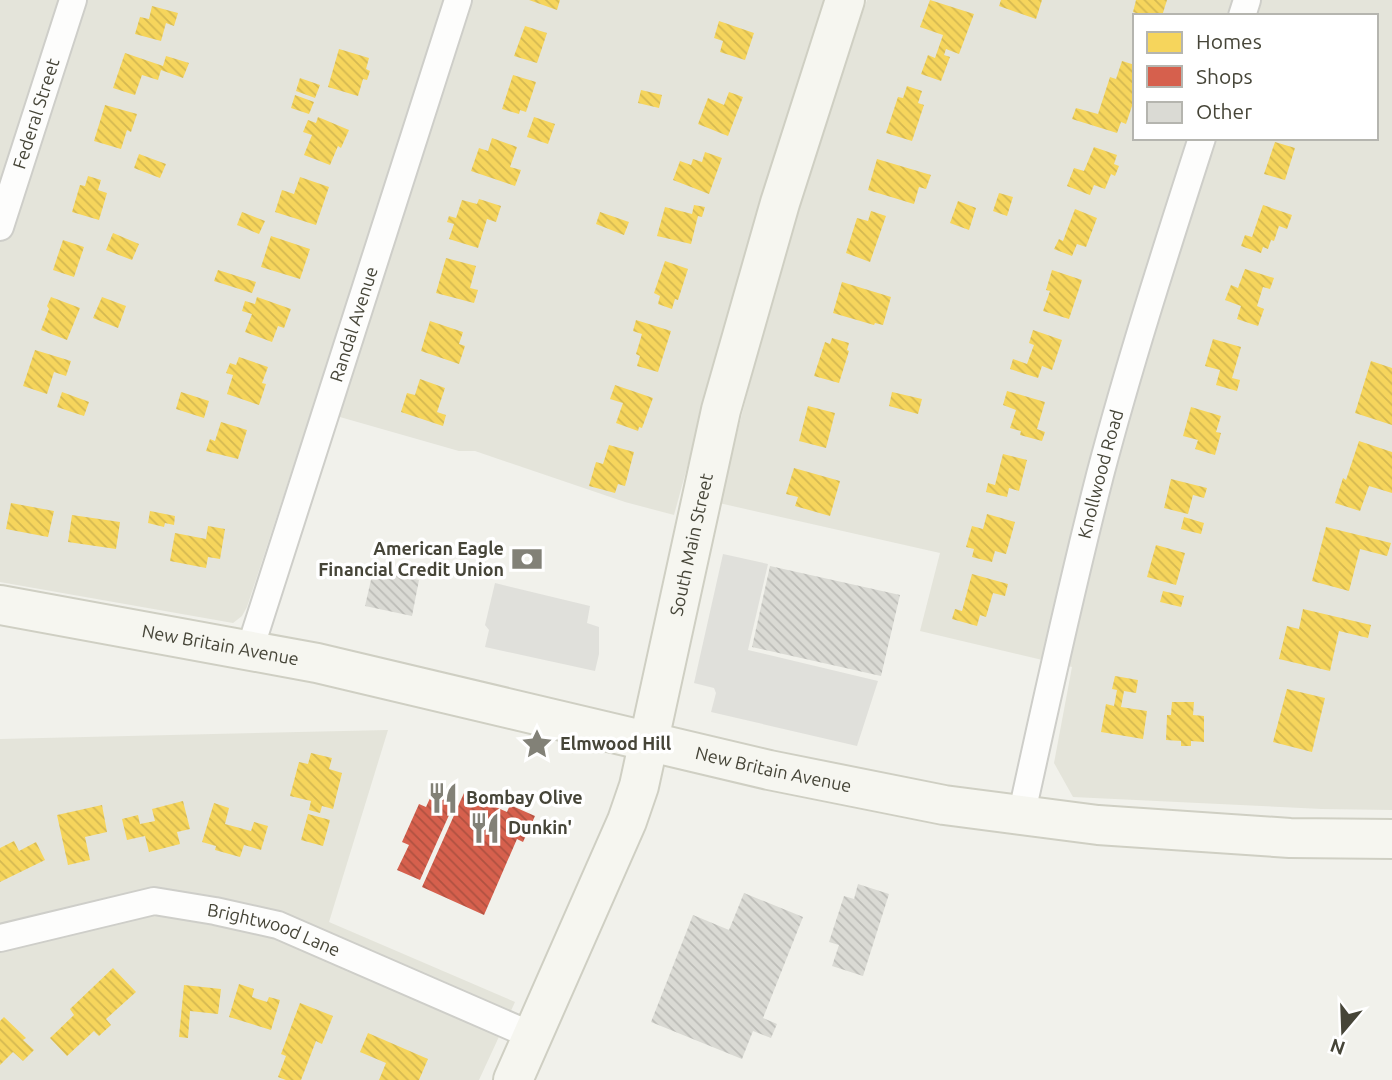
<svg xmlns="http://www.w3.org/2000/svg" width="1392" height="1080" font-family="Ubuntu,sans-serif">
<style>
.residential{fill:#e4e4da;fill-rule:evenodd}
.parking{fill:#e0e0db}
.homes{fill:url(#homes-back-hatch)}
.shops{fill:url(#shops-back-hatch)}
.building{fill:url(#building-back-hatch)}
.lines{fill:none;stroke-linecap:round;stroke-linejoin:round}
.street-casing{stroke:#cecec9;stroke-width:30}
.secondary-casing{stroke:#cfcfc3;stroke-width:42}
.street{stroke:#fdfdfc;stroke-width:26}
.secondary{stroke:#f6f6f0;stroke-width:38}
.labels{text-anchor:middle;stroke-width:7;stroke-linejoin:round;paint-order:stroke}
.street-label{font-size:18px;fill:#464538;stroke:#fff}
.poi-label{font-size:18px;font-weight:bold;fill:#464538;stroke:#fff;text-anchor:start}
</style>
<defs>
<pattern id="homes-back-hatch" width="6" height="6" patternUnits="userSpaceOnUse" patternTransform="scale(1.75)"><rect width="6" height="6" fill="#f6d55c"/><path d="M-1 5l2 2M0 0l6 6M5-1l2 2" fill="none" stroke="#d4b851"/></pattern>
<pattern id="shops-back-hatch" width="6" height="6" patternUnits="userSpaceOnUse" patternTransform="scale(1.75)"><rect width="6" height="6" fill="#d6604d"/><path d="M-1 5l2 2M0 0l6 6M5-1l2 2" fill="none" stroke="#af5141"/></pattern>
<pattern id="building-back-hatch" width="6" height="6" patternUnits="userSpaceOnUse" patternTransform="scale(1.75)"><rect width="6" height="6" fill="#dadad4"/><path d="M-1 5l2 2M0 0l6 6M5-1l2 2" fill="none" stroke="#bcbcb7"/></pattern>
</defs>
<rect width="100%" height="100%" fill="#f1f1eb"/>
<!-- residential -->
<path class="residential" d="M0,0H830L725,329L674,515L625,502L475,451H459L312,409L247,607L242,616L233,623L0,582Z
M867,0H1392V810L1322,809L1073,797L1054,763L1072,667L920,631L940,553L719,503L757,356L814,157ZM1135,16H1376V138H1135Z
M388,730L329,922L515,1002L479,1080H0V739Z"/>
<!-- parking -->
<path class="parking" d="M723,554L768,564L748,650L878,681L857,746L711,712L716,693L714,688L694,683Z
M495,583L590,606L587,623L599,627V654L595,671L485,647L489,630L485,625Z"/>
<!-- homes -->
<path class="homes" d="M529,0H560L557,10Z
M930,0L974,14L959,54L946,49L944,55L950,57L941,81L921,74L928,55L935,58L943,35L920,27Z
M1001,0H1042L1036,19L999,6Z
M1136,0H1167L1162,16H1145L1133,12Z
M152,6L178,13L174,26L166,23L161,41L135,34L140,17L149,19Z
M719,21L754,33L745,60L720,52L723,41L714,38Z
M525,26L547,33L537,63L514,56Z
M339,49L369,58L366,69L370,71L367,80L363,79L358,96L328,87Z
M125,53L163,66L166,56L189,63L183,78L161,70L158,80L142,75L135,95L113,88Z
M1122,61L1135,65V97L1126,124L1121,122L1117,133L1072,119L1076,108L1098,114L1110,77L1116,79Z
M513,75L536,82L526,112L520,110L519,114L502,109Z
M300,78L320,85L315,98L296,91Z
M907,86L922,91L918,103L924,105L912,141L886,133L898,97L903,98Z
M641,90L662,95L659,108L638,103Z
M729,92L743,97L728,136L698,124L708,98L724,105Z
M295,95L314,102L309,114L291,108Z
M105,105L137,114L131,132L127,130L121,149L94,141Z
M318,117L349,130L341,148L338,146L330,165L304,155L312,135L303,132L308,120L316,123Z
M534,117L555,124L548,144L527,137Z
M492,138L517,147L510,167L521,170L515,186L471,171L479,148L488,151Z
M1275,142L1295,148L1285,180L1264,174Z
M1094,147L1117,155L1114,164L1119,166L1115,176L1111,174L1105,189L1094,185L1090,195L1067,186L1074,168L1084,171Z
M705,152L722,158L709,194L673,180L680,161L691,165L693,159L702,162Z
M139,154L166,164L160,178L134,168Z
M877,159L931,175L926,189L919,187L914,204L868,190Z
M88,176L101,180L98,190L107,193L99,220L72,212L80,185L85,186Z
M300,177L329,187L316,225L275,212L282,190L294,194Z
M999,193L1013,197L1007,216L993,211Z
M479,199L501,206L496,222L487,219L478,248L449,239L454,224L447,222L449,216L456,218L462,200L477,204Z
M958,201L976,208L969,230L950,223Z
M694,205L705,207L702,217L698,216L691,244L657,236L665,207L692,214Z
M1263,205L1292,215L1287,229L1279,226L1274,241L1271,240L1268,249L1263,247L1261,253L1241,246L1245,235L1252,237Z
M1075,209L1097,218L1086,247L1077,244L1072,256L1054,249L1059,239L1063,241Z
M871,211L886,216L870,262L846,253L857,218L868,221Z
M242,212L265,221L259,234L237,225Z
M600,212L629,222L624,235L596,224Z
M113,233L139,244L132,260L106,250Z
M271,236L310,249L300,279L261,267Z
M63,240L84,247L74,277L53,270Z
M446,258L476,266L470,288L478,290L474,303L436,293Z
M665,261L688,269L678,300L675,299L672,309L658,304L660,296L654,293Z
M1245,269L1274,278L1270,289L1263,287L1257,306L1264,309L1258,326L1237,319L1241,306L1225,300L1231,285L1238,288Z
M218,270L256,282L252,293L214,281Z
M1052,270L1082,280L1069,319L1043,311L1050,291L1046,290Z
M842,282L891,297L883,325L875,323L874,325L833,313Z
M51,297L80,308L67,340L41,330L49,309L47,306Z
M102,297L126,306L118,328L93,318Z
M257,297L291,309L284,328L278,326L272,342L245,332L252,314L242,311L245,301L255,304Z
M636,320L671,331L658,372L637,366L640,356L636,354L642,334L633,331Z
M430,321L463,332L459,344L465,346L459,364L421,351Z
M1033,330L1062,340L1052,370L1042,366L1038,378L1010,369L1013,359L1027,364L1034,345L1029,343Z
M832,338L849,343L847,350L849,351L839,383L814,376L825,342L830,344Z
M1213,339L1241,347L1232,378L1240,380L1237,391L1216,385L1220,370L1205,366Z
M35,350L71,361L66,376L54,372L47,394L23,386Z
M239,357L268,367L262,383L266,384L259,405L227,394L233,375L226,373L230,363L236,365Z
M1371,361L1392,368V425L1355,413Z
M420,379L445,388L437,412L446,415L443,426L401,412L407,393L415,395Z
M615,385L653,398L642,428L639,427L638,431L616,423L623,403L610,399Z
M1007,391L1045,402L1037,429L1045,432L1042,441L1020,435L1021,431L1010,428L1016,410L1003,405Z
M62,392L89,402L84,416L57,407Z
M181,392L209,401L204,418L176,409Z
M892,392L922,399L918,414L889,406Z
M808,406L835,413L826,448L799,441Z
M1191,407L1221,416L1216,432L1221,433L1215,455L1195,449L1198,440L1183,436Z
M221,422L247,430L238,459L206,451L210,439L215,441Z
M1359,441L1392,452V493L1369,486L1360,511L1335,503L1343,478L1346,480Z
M609,445L634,452L625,486L618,484L615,493L589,486L596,462L603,464Z
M1003,454L1027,460L1019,491L1009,488L1007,497L986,492L988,483L995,485Z
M794,468L840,481L830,516L795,506L798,497L786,494Z
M1171,479L1207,488L1204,498L1193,495L1188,514L1164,508Z
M11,503L54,511L48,537L6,529Z
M150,511L175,516L174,525L165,523L164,527L148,523Z
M987,514L1015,522L1006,554L995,551L992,562L972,557L974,549L966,547L972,526L983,529Z
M72,515L120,522L116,549L68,542Z
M1184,517L1204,523L1201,534L1181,529Z
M208,526L225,529L220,559L208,557L206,568L170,561L175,533L206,539Z
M1326,527L1391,543L1387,556L1360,549L1349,591L1312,581Z
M1156,545L1185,553L1176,585L1147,577Z
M972,574L1008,584L1005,596L993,593L986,617L980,615L977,626L952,619L955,609L962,611Z
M1163,591L1184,596L1181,607L1160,602Z
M1303,609L1371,625L1368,638L1339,631L1330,671L1279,659L1287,626L1299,629Z
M1115,676L1138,680L1136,693L1124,691L1121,707L1147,711L1143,739L1101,732L1106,704L1114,706L1117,690L1112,689Z
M1287,689L1325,698L1312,752L1273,742Z
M1172,702H1194L1193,715L1204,716V742L1191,741V746H1181V741L1166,740L1167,715H1171Z
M311,753L332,758L329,769L342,773L333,809L322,806L320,813L309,810L311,801L290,796L299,762L308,764Z
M183,801L190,829L177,832L180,844L149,852L145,836L127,840L122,819L138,815L140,824L155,821L152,809Z
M214,803L229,808L225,824L251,831L254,822L268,826L261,850L244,845L240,857L215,850L216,846L202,842Z
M102,805L107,832L85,837L90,860L68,865L57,815Z
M308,814L330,820L323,846L301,840Z
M14,841L19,851L36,842L45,860L0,882V848Z
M113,968L136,992L106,1019L111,1025L99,1036L94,1031L67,1056L50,1038L74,1015L70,1009Z
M239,984L254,989L252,997L267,1002L269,997L280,1000L271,1030L229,1017Z
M184,985L221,989L218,1014L190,1011L188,1038L179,1037Z
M300,1003L333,1016L322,1044L316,1041L301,1080H286L278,1077L286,1056L281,1054Z
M4,1017L26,1038L23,1040L34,1050L23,1061L13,1052L0,1065V1021Z
M368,1033L428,1059L419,1080H379L386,1063L360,1052Z"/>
<!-- shops -->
<path class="shops" d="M436,785L458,795L420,880L397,870L409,845L402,842L419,804L426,807Z
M464,793L507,812L510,805L535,816L523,842L517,839L484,915L422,887Z"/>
<!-- building -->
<path class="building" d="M770,566L900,595L881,676L752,647Z
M373,571L419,580L412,616L365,606Z
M858,884L889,894L863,976L832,966L839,945L829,942L844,896L854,899Z
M744,893L803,917L763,1018L777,1024L771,1038L753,1031L742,1059L651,1022L693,915L729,930Z"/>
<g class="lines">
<defs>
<g id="street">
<path d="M1242,16L1247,0"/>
<path id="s1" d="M0,227L73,0"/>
<path id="s2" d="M250,649L458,0"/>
<path id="s3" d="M1021,817C1046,702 1071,588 1100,475C1130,361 1166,250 1202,138"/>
<path id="s4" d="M0,938L154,901L215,911L278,925L533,1036"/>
</g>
<g id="secondary">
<path id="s5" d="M0,605L317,663L769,770L944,805L1098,825L1290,838L1392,839"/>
<path id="s6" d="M513,1080L627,821L639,786L721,410L780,203L845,0"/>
</g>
</defs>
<!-- street casing -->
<use href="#street" class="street-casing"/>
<!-- secondary casing -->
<use href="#secondary" class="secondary-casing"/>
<!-- street -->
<use href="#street" class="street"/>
<!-- secondary -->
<use href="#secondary" class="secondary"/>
</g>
<!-- icons -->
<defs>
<symbol id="bank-bare" viewBox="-9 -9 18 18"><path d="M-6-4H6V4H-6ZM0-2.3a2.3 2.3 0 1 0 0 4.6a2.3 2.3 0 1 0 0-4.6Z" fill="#828177" stroke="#fff" stroke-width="2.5" paint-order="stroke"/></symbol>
<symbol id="sight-bare" viewBox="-9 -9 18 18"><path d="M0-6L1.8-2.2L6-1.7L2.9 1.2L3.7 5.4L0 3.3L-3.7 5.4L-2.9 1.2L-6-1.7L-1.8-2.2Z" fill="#828177" stroke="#fff" stroke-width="2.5" paint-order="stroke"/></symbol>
<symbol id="restaurant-bare" viewBox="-9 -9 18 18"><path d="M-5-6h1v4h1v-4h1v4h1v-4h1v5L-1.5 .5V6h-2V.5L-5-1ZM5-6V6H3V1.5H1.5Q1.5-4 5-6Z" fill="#828177" stroke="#fff" stroke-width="2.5" paint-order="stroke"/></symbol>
</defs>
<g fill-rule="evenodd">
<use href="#bank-bare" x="505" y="537" width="44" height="44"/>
<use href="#sight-bare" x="515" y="722" width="44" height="44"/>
<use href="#restaurant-bare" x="421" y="776" width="44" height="44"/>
<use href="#restaurant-bare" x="463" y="806" width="44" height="44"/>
</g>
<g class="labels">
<!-- street labels -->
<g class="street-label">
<text dy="6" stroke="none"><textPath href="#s1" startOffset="119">Federal Street</textPath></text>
<text dy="6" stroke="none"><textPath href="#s2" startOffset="341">Randal Avenue</textPath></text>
<text dy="6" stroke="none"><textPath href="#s3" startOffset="352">Knollwood Road</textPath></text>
<text dy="6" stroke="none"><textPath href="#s6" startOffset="567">South Main Street</textPath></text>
<text dy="6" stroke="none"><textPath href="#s5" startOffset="224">New Britain Avenue</textPath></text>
<text dy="6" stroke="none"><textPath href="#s5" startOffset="791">New Britain Avenue</textPath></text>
<text dy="6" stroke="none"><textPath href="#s4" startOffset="282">Brightwood Lane</textPath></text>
</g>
<!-- poi labels -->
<g class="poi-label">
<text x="504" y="555" text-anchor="end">American Eagle<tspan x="504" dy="21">Financial Credit Union</tspan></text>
<text x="560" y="750">Elmwood Hill</text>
<text x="466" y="804">Bombay Olive</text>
<text x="508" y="834">Dunkin'</text>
</g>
</g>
<!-- legend -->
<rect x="1133" y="14" width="245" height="126" fill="#ffffff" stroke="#b5b5af" stroke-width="2"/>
<rect x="1147" y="32" width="35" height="21" fill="#f6d55c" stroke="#b5b5af" stroke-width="2"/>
<text x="1196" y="49" font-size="21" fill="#464538">Homes</text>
<rect x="1147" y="66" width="35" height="21" fill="#d6604d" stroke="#b5b5af" stroke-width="2"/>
<text x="1196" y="84" font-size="21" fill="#464538">Shops</text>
<rect x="1147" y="102" width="35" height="21" fill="#dadad4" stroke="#b5b5af" stroke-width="2"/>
<text x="1196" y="119" font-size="21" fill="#464538">Other</text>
<!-- north arrow -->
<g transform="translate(1343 1031) rotate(199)" stroke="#ffffff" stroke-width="5" paint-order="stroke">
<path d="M0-5L12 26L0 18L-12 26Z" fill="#464538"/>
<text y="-10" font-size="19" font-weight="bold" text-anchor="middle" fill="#464538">N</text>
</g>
</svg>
